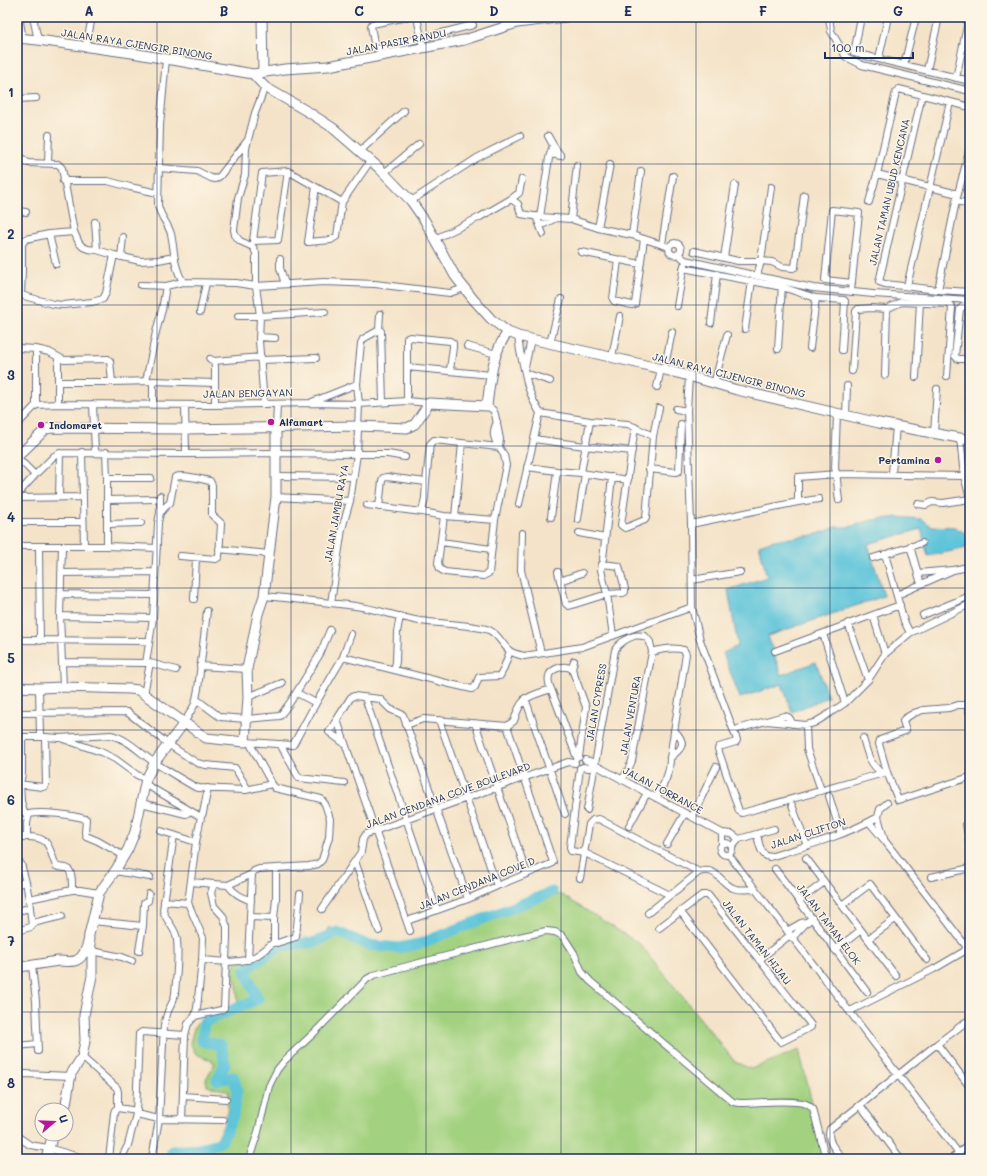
<svg xmlns="http://www.w3.org/2000/svg" width="987" height="1176" font-family="Mali,sans-serif">
<style>
.green{fill:#a2d17f;stroke:#5e806e}
.water{fill:#5ec5da;stroke:#3c7a9c}
.lines{fill:none;stroke-linecap:round;stroke-linejoin:round}
.river{stroke:#5ec5da;stroke-width:11}
.street-casing{stroke:#676e83;stroke-width:8}
.secondary-casing{stroke:#676e83;stroke-width:11}
.street{stroke:#fff;stroke-width:6}
.secondary{stroke:#fff;stroke-width:9}
.grid{fill:none;stroke:#1b2f5e;stroke-width:1;stroke-opacity:0.55}
.poi-dot{fill:#b5179e;stroke:#fcf5e5;stroke-width:1.5}
.labels{text-anchor:middle;stroke-width:3;stroke-linejoin:round;paint-order:stroke}
.street-label{font-size:10px;fill:#1b2f5e;stroke:#fcf5e5}
.poi-label{font-size:10px;font-weight:bold;fill:#1b2f5e;stroke:#fcf5e5;text-anchor:start}
.neatline{fill:none;stroke:#1b2f5e;stroke-width:1.5}
.grid-label{font-size:13px;text-anchor:middle;font-weight:bold;fill:#1b2f5e}
</style>
<rect width="100%" height="100%" fill="#fcf5e5"/>
<filter id="ink" filterUnits="userSpaceOnUse"><feTurbulence type="fractalNoise" baseFrequency=".025" numOctaves="2"/><feDisplacementMap in="SourceGraphic" scale="8" xChannelSelector="R" yChannelSelector="G"/><feConvolveMatrix kernelMatrix="1 2 1 2 8 2 1 2 1" color-interpolation-filters="sRGB"/></filter>
<filter id="wash" filterUnits="userSpaceOnUse"><feTurbulence type="fractalNoise" baseFrequency=".012" numOctaves="4" result="noise"/><feDisplacementMap in="SourceGraphic" scale="16" xChannelSelector="R" yChannelSelector="G"/><feGaussianBlur stdDeviation="0.9" result="paint"/><feColorMatrix in="noise" values="0 0 0 0 0 0 0 0 0 0 0 0 0 0 0 0 0 1.4 0 .05"/><feComposite in="paint" operator="in"/></filter>
<g filter="url(#wash)">
<rect width="100%" height="100%" fill="#f4e3c8"/>
<!-- green -->
<path class="green" d="M560,894L640,944L735,1062L751,1069L799,1050L826,1159H161L173,1148L192,1146L216,1141L227,1117L228,1091L207,1086L206,1079L215,1063L210,1060L196,1054L190,1043L194,1028L200,1020L238,1007L237,984L231,971L235,963L274,945L284,939L309,940L326,933L330,927L352,943L386,950L410,948L437,941Z"/>
<!-- water -->
<path class="water" d="M898,517L922,519L931,526L955,527L970,536V543L967,548L928,556L921,529L868,544L884,596L768,636L781,675L816,662L828,697L792,712L782,684L740,698L723,653L738,646L728,590L767,577L759,545L774,540L814,535L827,531L835,527H849L872,520Z"/>
<g class="lines">
<!-- river -->
<path class="river" d="M172,1159V1151L199,1149L221,1142L233,1116L237,1090L234,1077L217,1080L225,1064L221,1045L202,1041L204,1022L258,999L245,970L280,946L316,942L337,932L368,945L399,948L419,944L552,892"/>
</g>
</g>
<g filter="url(#ink)">
<g class="lines">
<defs>
<path id="street" d="M19,17L23,39
M33,17L38,40
M407,17L372,24L371,26L375,48L379,49L473,25
M417,17L423,47
M829,17L831,31L846,57L862,65L970,91
M861,17L854,53L970,81
M86,47L92,17
M879,58L888,17
M166,59L160,125L158,205C160,217 168,223 171,234C175,252 173,265 183,282
M904,65L916,17
M927,70L939,17
M956,78L969,17
M922,95L879,282L885,284L938,290L970,292
M17,99L36,98
M548,136L553,145
M17,145L20,157L28,163L58,164L62,168L74,232L79,243L83,247L88,249L97,250L114,255L140,261L158,260L174,257
M360,151L404,111
M48,163L49,135
M159,168L197,171L211,178L215,179L220,176L247,141
M288,171L278,240L253,241L262,173L288,171L316,187L308,242L331,240L337,236L342,202L371,160
M384,173L419,144
M877,174L958,194
M63,181H108L130,187L158,193
M316,187L342,202
M511,199L519,193L522,179
M411,201L477,158L520,136
M956,201L970,204
M869,202L877,174L896,92L899,89L970,107
M17,211L26,212
M536,216L543,234
M540,217L549,158L553,145L561,156L550,154
M571,219L577,165
M95,222L97,250
M540,226L556,218
M598,228L610,164
M49,234L56,264
M632,235L641,171
M435,239L480,217L511,199L518,204L521,214L540,217L571,219L598,228L632,235L669,247
M669 249a6 6 0 1 1 12 0a6 6 0 1 1-12 0Z
M662,244L673,176
M694,251L738,261H761L772,262L782,267L793,268L795,267L804,195
M581,252L640,264
M678,254L685,260L813,288L873,294L970,300
M121,257L123,237
M724,258L735,185
M280,259V268L285,284
M618,260L613,299L614,301L632,305L635,304L644,239
M683,268L782,287L816,298L844,300L845,301L842,350
M17,270H22V244L26,239L49,234L74,232
M757,276L761,261L771,187
M141,285L166,286L183,282L236,283L256,286L324,282L375,284L441,292L450,293L464,288
M907,286L950,102
M938,290L956,201L970,148
M851,291L859,213L832,210L825,280L852,283
M17,294L53,304L63,305L92,302L103,299L106,293L114,255
M21,295L22,270
M677,306L684,265
M970,307L964,306L960,309L955,356L958,359H970
M200,312L206,283
M238,316H260L325,312
M711,323L717,274
M745,329L752,281
M379,330L380,314
M518,336L520,351L528,387L534,402L540,413L590,421L628,424L653,436
M259,337L275,338
M550,343L561,299
M467,346L496,354
M17,348L36,349L49,352L64,360L108,359L110,361L112,382
M810,348L816,298
M36,349V405
M778,349L782,285
M612,357L620,316
M210,359L214,361L215,367V405
M261,360L316,358
M214,361L261,357
M407,367L491,375
M525,367L531,339
M664,370L672,332
M852,371L856,311L858,309L872,308L887,309L901,302L949,304L952,307L947,376
M525,373L550,381
M885,375L887,309
M689,376L687,411L691,524L692,607L700,640L737,740L736,742L719,747L718,749L739,811L742,813L887,772L898,800L970,777
M916,377L920,302
M146,381L156,332L162,310L166,286
M153,381L215,383
M58,382H112L153,381V405
M714,384L727,335
M657,387L661,369
M407,401V338L410,337L450,341L453,343V347L450,370
M312,402L357,384
M58,404V357
M93,404L95,452
M264,404L259,341L260,316L256,286V253L253,247L240,241L235,235L234,230L238,198L245,175L246,148L248,140L255,113L265,87
M185,405L186,454
M676,409L687,411
M837,413L835,468C838,478 837,489 839,500
M846,415L847,386
M497,422C492,432 493,436 498,446
M17,425L36,405L58,404L215,405L310,403L359,404L407,401L429,403
M635,427L621,525L625,528L645,520L646,518L653,436L659,408
M276,428L277,404
M934,433L937,389
M960,438L964,476L970,498
M534,439L585,446L632,451
M82,452L84,546
M106,452L107,478V546
M17,457L35,475L54,456L60,453L186,454L276,453L357,454H388L405,457
M527,467L557,471L581,473L628,480
M649,469L676,472L679,471L681,424
M581,473L590,421
M892,474L896,426
M277,476L354,477
M107,478H151
M426,482L430,444L434,440L499,447
M17,495L35,475
M160,496V513
M59,497L60,453
M276,497L350,501
M17,498L83,497
M819,499L798,502V477L837,474L964,476
M108,500L154,499
M519,504L540,413
M918,504L926,505L932,502L943,503L970,499
M367,505L422,512L444,516L495,520
M379,507L382,481L383,478L387,477L426,482L425,498L422,512
M444,516L438,563L440,569L445,572L483,576L489,573L495,520L506,465L504,455L499,447L500,439L495,414L493,410L487,406
M455,517L462,443
M551,517L557,471
M578,519L585,474
M17,522H83
M108,524L141,523
M691,524L798,502
M522,533L521,570L541,653
M579,533L605,538
M441,542L491,549
M17,546H107L157,548
M39,546L40,641
M62,546L60,616L63,687
M910,546L921,584
M219,549L269,554
M885,554L904,621L910,633
M873,558L922,543
M603,559L612,477
M558,572L566,604L569,606L607,594L623,593L625,592V589L619,566L602,564L601,570L607,594L613,636
M61,573L155,572
M918,573L952,570
M692,580L740,572
M560,581L582,573
M61,594L154,595
M897,595L953,570L968,567L970,568
M264,596C294,599 325,602 355,606C377,609 398,617 420,621C442,624 464,624 486,629C498,632 501,644 510,651C514,654 520,655 524,656L582,647L692,607
M194,599L196,558
M331,603L342,529L350,501L357,454L359,404L357,384L361,343L363,339L379,330L381,331L383,402
M873,615L885,654
M923,615L965,598L970,595
M60,616L153,618
M848,623L868,680
M823,634L845,703
M17,640L149,641
M775,651L900,605
M652,652C662,649 674,647 684,650L686,654L670,758C670,774 664,784 656,798
M343,657L450,684L472,689L475,687L479,677L500,676L503,670L510,651
M574,661L572,669L586,707L579,757
M62,662L146,663
M150,663L176,670
M200,666L247,669
M394,670L396,662L397,632L400,616
M39,688L40,737
M551,689L577,758
M297,693L316,703
M144,694L150,663H146L153,618L158,523L160,513L167,505L170,503L175,477C185,474 199,479 210,481L212,485V515L221,523L219,557L216,559L180,556
M248,697L282,683
M365,698L437,910
M525,698L565,814
M196,699L198,689L207,611
M17,713L127,712L168,744L197,763L206,765L235,768L247,788L246,790H244L199,788L195,787C181,779 168,771 155,763C140,753 128,739 111,735L59,738L45,737H17
M337,720L410,931
M439,720L497,886
M767,721L806,725L814,723L824,717L845,703L868,680L885,654L910,633L968,605H970
M184,723L195,704L196,699L220,717L247,719L280,716L291,701L320,654L330,630
M475,723L527,874
M406,725L423,719L507,726
M806,725L807,749L821,790
M507,726L514,721C521,696 528,697 551,689C549,685 548,680 549,676C550,670 561,666 566,667C569,667 570,668 572,669
M738,729L784,716C789,716 791,719 792,724
M22,737V774L20,784L21,801L24,812L28,816
M863,738C867,752 869,764 882,773
M63,739L101,752L115,759L137,775L146,779
M247,742L293,745L316,703L343,657L351,634
M280,744L299,778L344,783
M345,744L329,732L351,697L354,696L380,699L390,709L403,715L468,899
M670,758C683,748 687,743 674,730
M585,760L592,762L595,765L722,833
M583,767L589,768L595,765
M580,768L570,847L571,851L585,853L670,895
M887,772L879,744L880,740L905,731L906,730L903,721L904,719L914,713L923,710L949,708L958,705H967L970,713
M17,784L43,787L45,786L46,784L45,737
M145,784L201,817L203,813L208,788
M246,790L272,784
M829,796L841,834
M141,803L186,814L190,811
M792,805L807,846
M587,810L615,650C618,644 627,638 634,636C637,635 641,636 645,636L650,642L652,652L632,761L628,770L622,780
M692,817L716,767
M970,820L967,822L966,824L970,846
M629,826L647,793
M757,835C759,842 760,855 769,857C806,846 844,836 878,817
M17,837H27V823L29,814C42,811 73,815 86,819L85,833L86,836L98,841L124,856
M27,837C51,837 48,847 56,866C59,868 62,867 66,868C73,870 72,883 72,890
M884,838L878,817L880,809L887,803
M196,842L201,817
M720 849a6 6 0 1 1 12 0a6 6 0 1 1-12 0Z
M667,844L685,813
M722,844V833L732,834L739,839
M732,847L739,839L774,829
M729,855L963,1159
M806,858L896,976
M355,861L379,931
M17,863L21,864L26,882L29,899L72,890H80L99,893
M276,868V899L274,918V942L277,943L296,937L300,894
M775,869L867,992
M115,871L150,877
M931,877L970,868
M580,878L589,824L593,820L599,819L699,872C717,866 719,882 733,888C739,891 749,889 755,889
M191,882L214,884
M17,884L26,882
M228,885L252,874
M164,901L188,903
M799,901L824,882
M842,905L870,884L927,960
M322,909L361,852L363,839L366,834L568,762L575,763
M17,911L30,908
M648,913L699,872
M250,917L274,918
M92,921L143,926L144,903L148,901L149,894
M407,921L468,899L497,886L551,864L553,862L507,726
M33,923L62,916
M659,928L702,895H708L811,1025V1027L781,1042L680,911
M17,931L31,927L32,926L29,899
M787,931L801,923L806,922
M792,938C799,931 804,924 812,918
M868,939L895,919
M835,950L861,930
M92,951L122,957L132,961
M139,951L143,926
M202,960C220,961 239,965 256,956C263,952 268,947 274,942
M248,960L252,874L254,871L259,869L309,866L318,864L322,860L329,837L330,819L325,804L321,799L275,788L272,784L249,742
M759,960L790,935
M32,966L36,1001L38,1051
M850,1011L934,969L963,952L966,949V946L885,841L869,822
M195,1016L221,1010L224,1008L227,938V927L223,916L214,906L211,893L214,884L228,885C234,894 242,897 251,901
M937,1044L970,1087
M17,1046L37,1044
M82,1057L117,1088L118,1092V1108L137,1111
M17,1076L24,1074L71,1076
M183,1096L226,1099
M860,1105L901,1159
M136,1114L159,1119L223,1120
M182,1120L185,1035
M17,1136L30,1145L48,1148L86,1159
M47,1155L66,1159
M109,1159L114,1113L115,1110L118,1108
M121,1159L128,1145L136,1114L139,1034L142,1032L185,1035L188,1024L195,1016L197,1008L202,960L203,938L188,903L196,842L161,831
M150,1159L153,1153L159,1119L164,1025L168,1011L173,1001L175,994C176,978 180,949 176,935C173,926 165,919 163,910L174,835
M249,1159L258,1132L269,1086L277,1070L285,1060L315,1032L367,979L374,975L396,969L519,937L546,931L555,932L561,935L565,939L574,953L582,972L590,981L733,1102L740,1103C754,1103 795,1099 806,1104C809,1105 811,1107 813,1109L826,1159
M843,1159C836,1151 826,1141 830,1129L937,1044L970,1019
M951,1159L970,1144"/>
<path id="secondary" d="M262,17L263,72
M17,38L38,40L132,53L253,74L285,69L328,66L464,40L517,23L565,17
M253,74L265,87L310,113L333,128L379,168L411,201L425,221L455,276L473,299L491,319L508,332L518,336L531,339L641,364L689,376L737,390L879,423L970,440
M17,457L45,430L50,428L185,429L358,426L407,428L415,424L429,403L487,406C490,382 492,352 508,332
M17,687L39,688L63,687L130,689L138,690L206,738L245,742L248,697L247,669L258,614L264,596L276,497V428
M17,967C31,966 44,963 58,961C64,961 72,963 77,960C84,957 89,943 89,935L99,893L115,871L124,856L128,849L135,832L146,779L155,762L184,723
M64,1110L66,1104L71,1074L82,1057L85,1041L84,1015L92,976V951L89,941
M46,1159L53,1134"/>
</defs>
<!-- street casing -->
<use href="#street" class="street-casing"/>
<!-- secondary casing -->
<use href="#secondary" class="secondary-casing"/>
<!-- street -->
<use href="#street" class="street"/>
<!-- secondary -->
<use href="#secondary" class="secondary"/>
</g>
</g>
<!-- grid -->
<path class="grid" d="M157,17V1159M291,17V1159M426,17V1159M561,17V1159M696,17V1159M830,17V1159M17,164H970M17,305H970M17,446H970M17,588H970M17,730H970M17,871H970M17,1012H970"/>
<!-- markers -->
<g class="poi-dot">
<circle cx="271" cy="422" r="4"/>
<circle cx="41" cy="425" r="4"/>
<circle cx="938" cy="460" r="4"/>
</g>
<g class="labels">
<!-- street labels -->
<g class="street-label">
<text transform="translate(396 42) rotate(-11)" y="4">JALAN PASIR RANDU</text>
<text transform="translate(137 44) rotate(9)" y="4">JALAN RAYA CJENGIR BINONG</text>
<text transform="translate(889 192) rotate(-77)" y="4">JALAN TAMAN UBUD KENCANA</text>
<text transform="translate(729 375) rotate(14)" y="4">JALAN RAYA CIJENGIR BINONG</text>
<text transform="translate(248 393) rotate(-1)" y="4">JALAN BENGAYAN</text>
<text transform="translate(336 513) rotate(-80)" y="4">JALAN JAMBU RAYA</text>
<text transform="translate(596 702) rotate(-80)" y="4">JALAN CYPRESS</text>
<text transform="translate(630 715) rotate(-80)" y="4">JALAN VENTURA</text>
<text transform="translate(663 790) rotate(28)" y="4">JALAN TORRANCE</text>
<text transform="translate(448 795) rotate(-20)" y="4">JALAN CENDANA COVE BOULEVARD</text>
<text transform="translate(808 833) rotate(-18)" y="4">JALAN CLIFTON</text>
<text transform="translate(477 883) rotate(-22)" y="4">JALAN CENDANA COVE D</text>
<text transform="translate(829 924) rotate(53)" y="4">JALAN TAMAN ELOK</text>
<text transform="translate(757 942) rotate(52)" y="4">JALAN TAMAN HIJAU</text>
</g>
<!-- poi labels -->
<g class="poi-label">
<text x="279" y="426">Alfamart</text>
<text x="49" y="429">Indomaret</text>
<text x="930" y="464" text-anchor="end">Pertamina</text>
</g>
</g>
<!-- margin -->
<rect width="987" height="1176" fill="none" stroke="#fcf5e5" stroke-width="44"/>
<!-- north arrow -->
<g transform="translate(54 1122) rotate(71)"><circle r="19" fill="#fcf5e5" stroke="#a2a6af"/>
<path d="M0-3L7 15L0 10L-7 15Z" fill="#b5179e"/>
<text y="-6" font-size="11" font-weight="bold" text-anchor="middle" fill="#1b2f5e">U</text>
</g>
<!-- scale -->
<path d="M825 52v6h88v-6" fill="none" stroke="#1b2f5e" stroke-width="2"/>
<text x="831" y="52" font-size="12" fill="#1b2f5e" stroke="#fcf5e5" stroke-width="3" paint-order="stroke">100 m</text>
<rect x="22" y="22" width="943" height="1132" class="neatline"/>
<g class="grid-label">
<text x="89" y="16">A</text>
<text x="224" y="16">B</text>
<text x="359" y="16">C</text>
<text x="494" y="16">D</text>
<text x="628" y="16">E</text>
<text x="763" y="16">F</text>
<text x="898" y="16">G</text>
<text x="11" y="97">1</text>
<text x="11" y="239">2</text>
<text x="11" y="380">3</text>
<text x="11" y="522">4</text>
<text x="11" y="663">5</text>
<text x="11" y="805">6</text>
<text x="11" y="946">7</text>
<text x="11" y="1088">8</text>
</g>
</svg>
